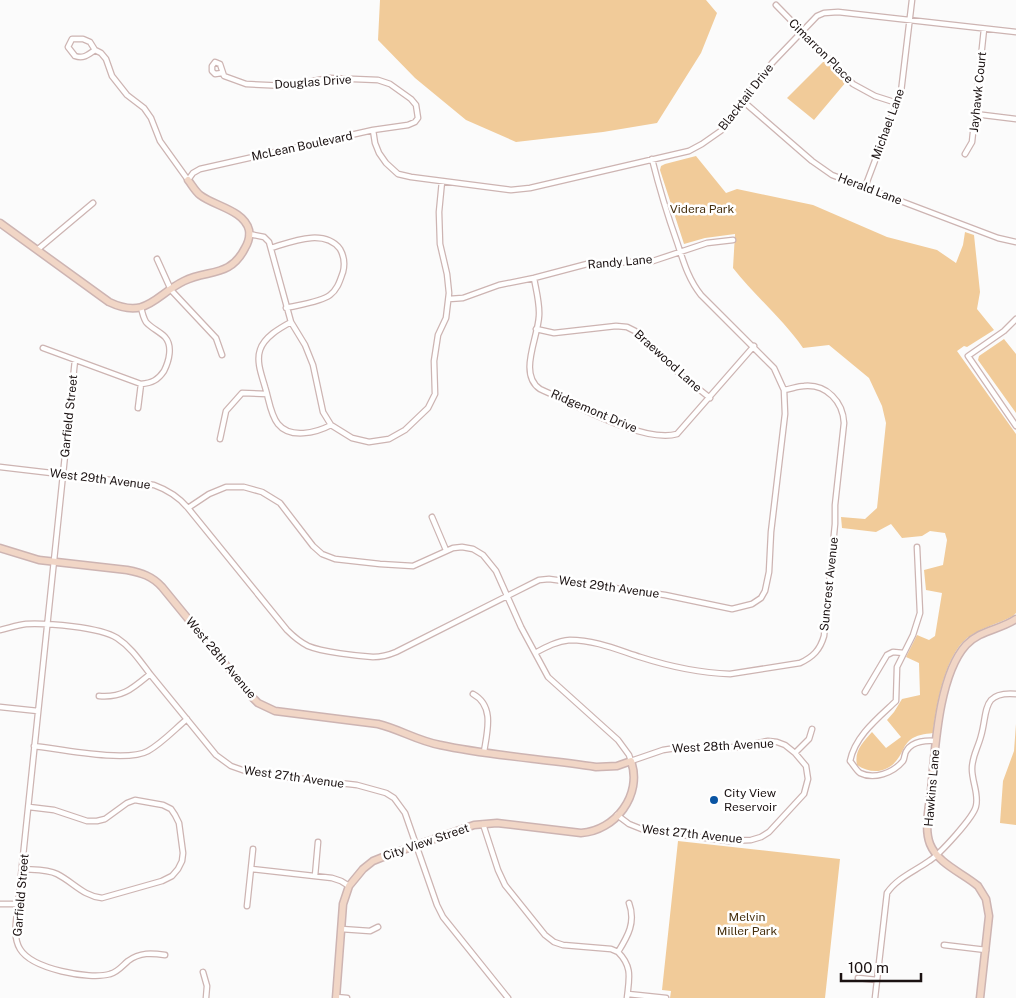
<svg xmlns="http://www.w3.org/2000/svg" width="1016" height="998" font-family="'Public Sans',sans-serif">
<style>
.green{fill:#f1cb99}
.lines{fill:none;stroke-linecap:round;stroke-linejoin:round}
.street-casing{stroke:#cdb4b2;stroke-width:7}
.secondary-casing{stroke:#cdb4b2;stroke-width:9}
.street{stroke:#fff;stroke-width:4.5}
.secondary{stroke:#f1d6c6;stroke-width:6}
.poi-dot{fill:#0954a3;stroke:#fff;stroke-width:2}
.labels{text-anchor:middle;stroke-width:5;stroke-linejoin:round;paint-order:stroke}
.street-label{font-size:12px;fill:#1b1212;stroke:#fff}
.park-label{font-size:12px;fill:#483211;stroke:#fff}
.poi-label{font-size:12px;fill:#1b1212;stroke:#fff;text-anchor:start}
</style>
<rect width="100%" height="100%" fill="#fbfbfb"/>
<!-- green -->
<path class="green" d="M380,0H706L717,13L701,53L657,123L603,132L516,142L466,120L415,78L378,40Z
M824,61L846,82L814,120L787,98Z
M696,156L726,193L737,189L813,205L887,237L937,250L956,263L963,245L965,232L974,235L980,292L977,309L994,330L967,347L964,346L957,351L1016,434V613L1013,616C998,624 980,628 967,638C945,656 936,705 933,733C925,734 916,735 910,740C904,745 903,751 899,757C889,773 872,775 857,765C854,751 863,742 872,732L886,748L901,737L887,720L894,712L902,699L920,695L919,663L906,657L917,635L929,640L935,636L942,593L926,590L924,570L943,565L947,540L945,533L930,531L922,536L902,538L891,524L876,532L842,528L841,517L865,519L877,508L886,423L882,406L869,378L829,345L803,348C783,319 755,296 733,268L735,234L705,238L684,244L660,170L661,166L665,164Z
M1004,339L1016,354V413L978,360L979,356Z
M1016,724V825L1000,823L1003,781L1014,751Z
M678,841L840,859L825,998H670L671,991L662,990Z"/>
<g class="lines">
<defs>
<path id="street" d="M776,5L853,84L875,96L897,103
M95,50C88,55 83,59 75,56L68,47L72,39H83L90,42L95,50L101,53L106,59L112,76L127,95L144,108L151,118L160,141L188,180L193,173L200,169L373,130L408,125L415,122L418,118L416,105L411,99L390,84L378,80L329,78L287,86L246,84L224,76L220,64L215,62L212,66V71L215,74L222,73
M744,102L812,161L832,175L998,238L1016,242
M975,114L1016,119
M373,130L375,143L379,153L386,163L398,174L411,177L511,190L530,188L689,151L702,144L722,130L772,63L817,16L824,13L838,12L1016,32
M965,154L972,142L984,29
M865,187L901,92L912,0
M249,234L264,237L269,242L291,322L305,345L313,365L323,412L331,425L352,438L369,442L389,439L405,430L428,408L435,394L434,361L438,335L446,318L449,293L447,274L440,244L439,212L442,181
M271,248C291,242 324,228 340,249C344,256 345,264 343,272C340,280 338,289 330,295C321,302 298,305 286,308
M37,250L93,203
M157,259L171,290L216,338L222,355
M534,278C536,290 540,304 539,316C538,338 518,374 540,389C572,403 644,444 677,434L754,346
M449,299L463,298L499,285L534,278L587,264L653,261L707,243L733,240
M1016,319L1004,331L968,356L1016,426
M291,322C280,328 264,337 260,350C256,362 262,376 265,387C269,399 270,414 278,424C290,439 316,433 331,425
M536,329L554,333L616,326L627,327L635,331L670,366L710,398
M43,348L141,384C152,383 158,380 164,371C169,361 173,346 165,337C159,331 151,328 146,322C143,317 142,312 141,307
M75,360L18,904C17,918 12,936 20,949C32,969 89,980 110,974C118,972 122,966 128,961C140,952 152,953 165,955
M138,408L141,384
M220,439L226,411L242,393L267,394
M0,467L154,485C168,490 178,496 188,508L287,630C294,637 300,642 308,646C322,652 358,656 373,657C381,657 389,655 396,652L539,580L549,579L665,595L732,609L752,604L761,598L765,591L769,572L771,532L785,414L784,390L774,368L701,295C688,279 683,260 677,242C667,214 659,187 652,159
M188,508L209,494L226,487H244L262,492L280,503L313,546L322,554L335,559L380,564L413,566L453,548L462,547L473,549L483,555L496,571L521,627L548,677L618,740L629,755L631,761L663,750L676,748L737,747L768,741L777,742L785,745L795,753L806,766L808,779L804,794L769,832L761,837L751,840L729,841L644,830L629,824L617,815
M432,517L446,550
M917,547L920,613L913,635L897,667L896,701C878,718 855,736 850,761C853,764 856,770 860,773C874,780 893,773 903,761C905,758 904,753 907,750C913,741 927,740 936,741
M0,630C9,628 17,625 26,624C47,623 100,627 117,638C131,647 140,661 150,674
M535,653C546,647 557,641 570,640C595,640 618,650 640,657C668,666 702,673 730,674L800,663C813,657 820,650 824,636L835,524V505L844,423C843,402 827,384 804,386C798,386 791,389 784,390
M865,692L887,655L893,652L904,653
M473,694C495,706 487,732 484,752
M99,696C123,698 133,688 150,674L216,755L231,766L251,773L357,785L386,793L394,798L405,813L437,905L443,917L508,998
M0,707L38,711
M34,746C60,749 127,763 148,751C162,743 174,730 187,719
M795,753L809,739L812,729
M483,824L498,870L505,885L545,935L554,942L563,945L611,949L618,952C628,936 636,922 629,903
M22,869C33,870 47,869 57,874C73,882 83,896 102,898L162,881L172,876L178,869L182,861L183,853L179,823L175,815L171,809L163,805L135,800L127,803L105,819L97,821H87L54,810L29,807
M251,869L332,878L341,881L349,886
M315,876L318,842
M0,904H18
M247,906L253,849
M341,929L370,931L378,927
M944,945L986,950
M618,952C633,967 629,979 627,998
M203,972L207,986L206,998
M858,978L877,980
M628,994L666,998
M336,997L347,998
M875,998L887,893C897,878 915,871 929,861C939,855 974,817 976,806C979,794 972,782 972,769C972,756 978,748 981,736C988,712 981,691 1016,694"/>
<path id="secondary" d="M0,223L109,302C147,320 155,295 184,281C208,269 230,278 245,248C248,243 250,236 249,230C244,210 214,206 200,195C195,191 192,185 188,180
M0,548L39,560L127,570C142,573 152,576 162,587L252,697L258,703L275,711L378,724C399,729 418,741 440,745C491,756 545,759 596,767L617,766L631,761C643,795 615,831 581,833L497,823L474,825L383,857L373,861L363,869L349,886L343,904L336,998
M980,998L989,916L986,899L978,886C963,873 938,864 930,844C924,829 929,807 931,791C935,751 938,676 966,645C980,630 1000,630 1016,619"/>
</defs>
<!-- street casing -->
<use href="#street" class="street-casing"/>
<!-- secondary casing -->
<use href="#secondary" class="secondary-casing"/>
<!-- street -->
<use href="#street" class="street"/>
<!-- secondary -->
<use href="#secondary" class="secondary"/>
</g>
<!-- markers -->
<circle class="poi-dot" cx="714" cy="800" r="5"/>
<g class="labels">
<!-- street labels -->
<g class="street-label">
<text transform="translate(821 51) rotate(45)" y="4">Cimarron Place</text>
<text transform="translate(313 82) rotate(-4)" y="4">Douglas Drive</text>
<text transform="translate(978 92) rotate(-84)" y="4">Jayhawk Court</text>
<text transform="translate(746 97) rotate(-52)" y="4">Blacktail Drive</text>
<text transform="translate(888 124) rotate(-70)" y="4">Michael Lane</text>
<text transform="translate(302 146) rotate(-12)" y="4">McLean Boulevard</text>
<text transform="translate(870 189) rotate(21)" y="4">Herald Lane</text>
<text transform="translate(620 262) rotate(-5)" y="4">Randy Lane</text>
<text transform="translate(668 361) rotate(42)" y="4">Braewood Lane</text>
<text transform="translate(594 411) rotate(23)" y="4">Ridgemont Drive</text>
<text transform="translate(69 416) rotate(-84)" y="4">Garfield Street</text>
<text transform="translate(100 479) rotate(7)" y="4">West 29th Avenue</text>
<text transform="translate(829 584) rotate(-84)" y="4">Suncrest Avenue</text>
<text transform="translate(609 587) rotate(8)" y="4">West 29th Avenue</text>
<text transform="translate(221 658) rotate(50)" y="4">West 28th Avenue</text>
<text transform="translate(723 746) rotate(-3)" y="4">West 28th Avenue</text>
<text transform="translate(294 777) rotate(8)" y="4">West 27th Avenue</text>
<text transform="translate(932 788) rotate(-85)" y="4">Hawkins Lane</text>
<text transform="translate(692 834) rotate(6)" y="4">West 27th Avenue</text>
<text transform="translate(426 842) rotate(-19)" y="4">City View Street</text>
<text transform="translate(21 895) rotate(-85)" y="4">Garfield Street</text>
</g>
<!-- park labels -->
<g class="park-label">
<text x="702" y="213">Videra Park</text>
<text x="747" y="921">Melvin<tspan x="747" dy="14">Miller Park</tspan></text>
</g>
<!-- poi labels -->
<g class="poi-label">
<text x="724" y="797">City View<tspan x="724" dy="14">Reservoir</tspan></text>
</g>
</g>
<!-- scale -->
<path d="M841 973v8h80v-8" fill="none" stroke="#1b1212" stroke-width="2.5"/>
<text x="848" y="973" font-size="15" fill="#1b1212" stroke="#ffffff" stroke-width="4" paint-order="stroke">100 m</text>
</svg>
